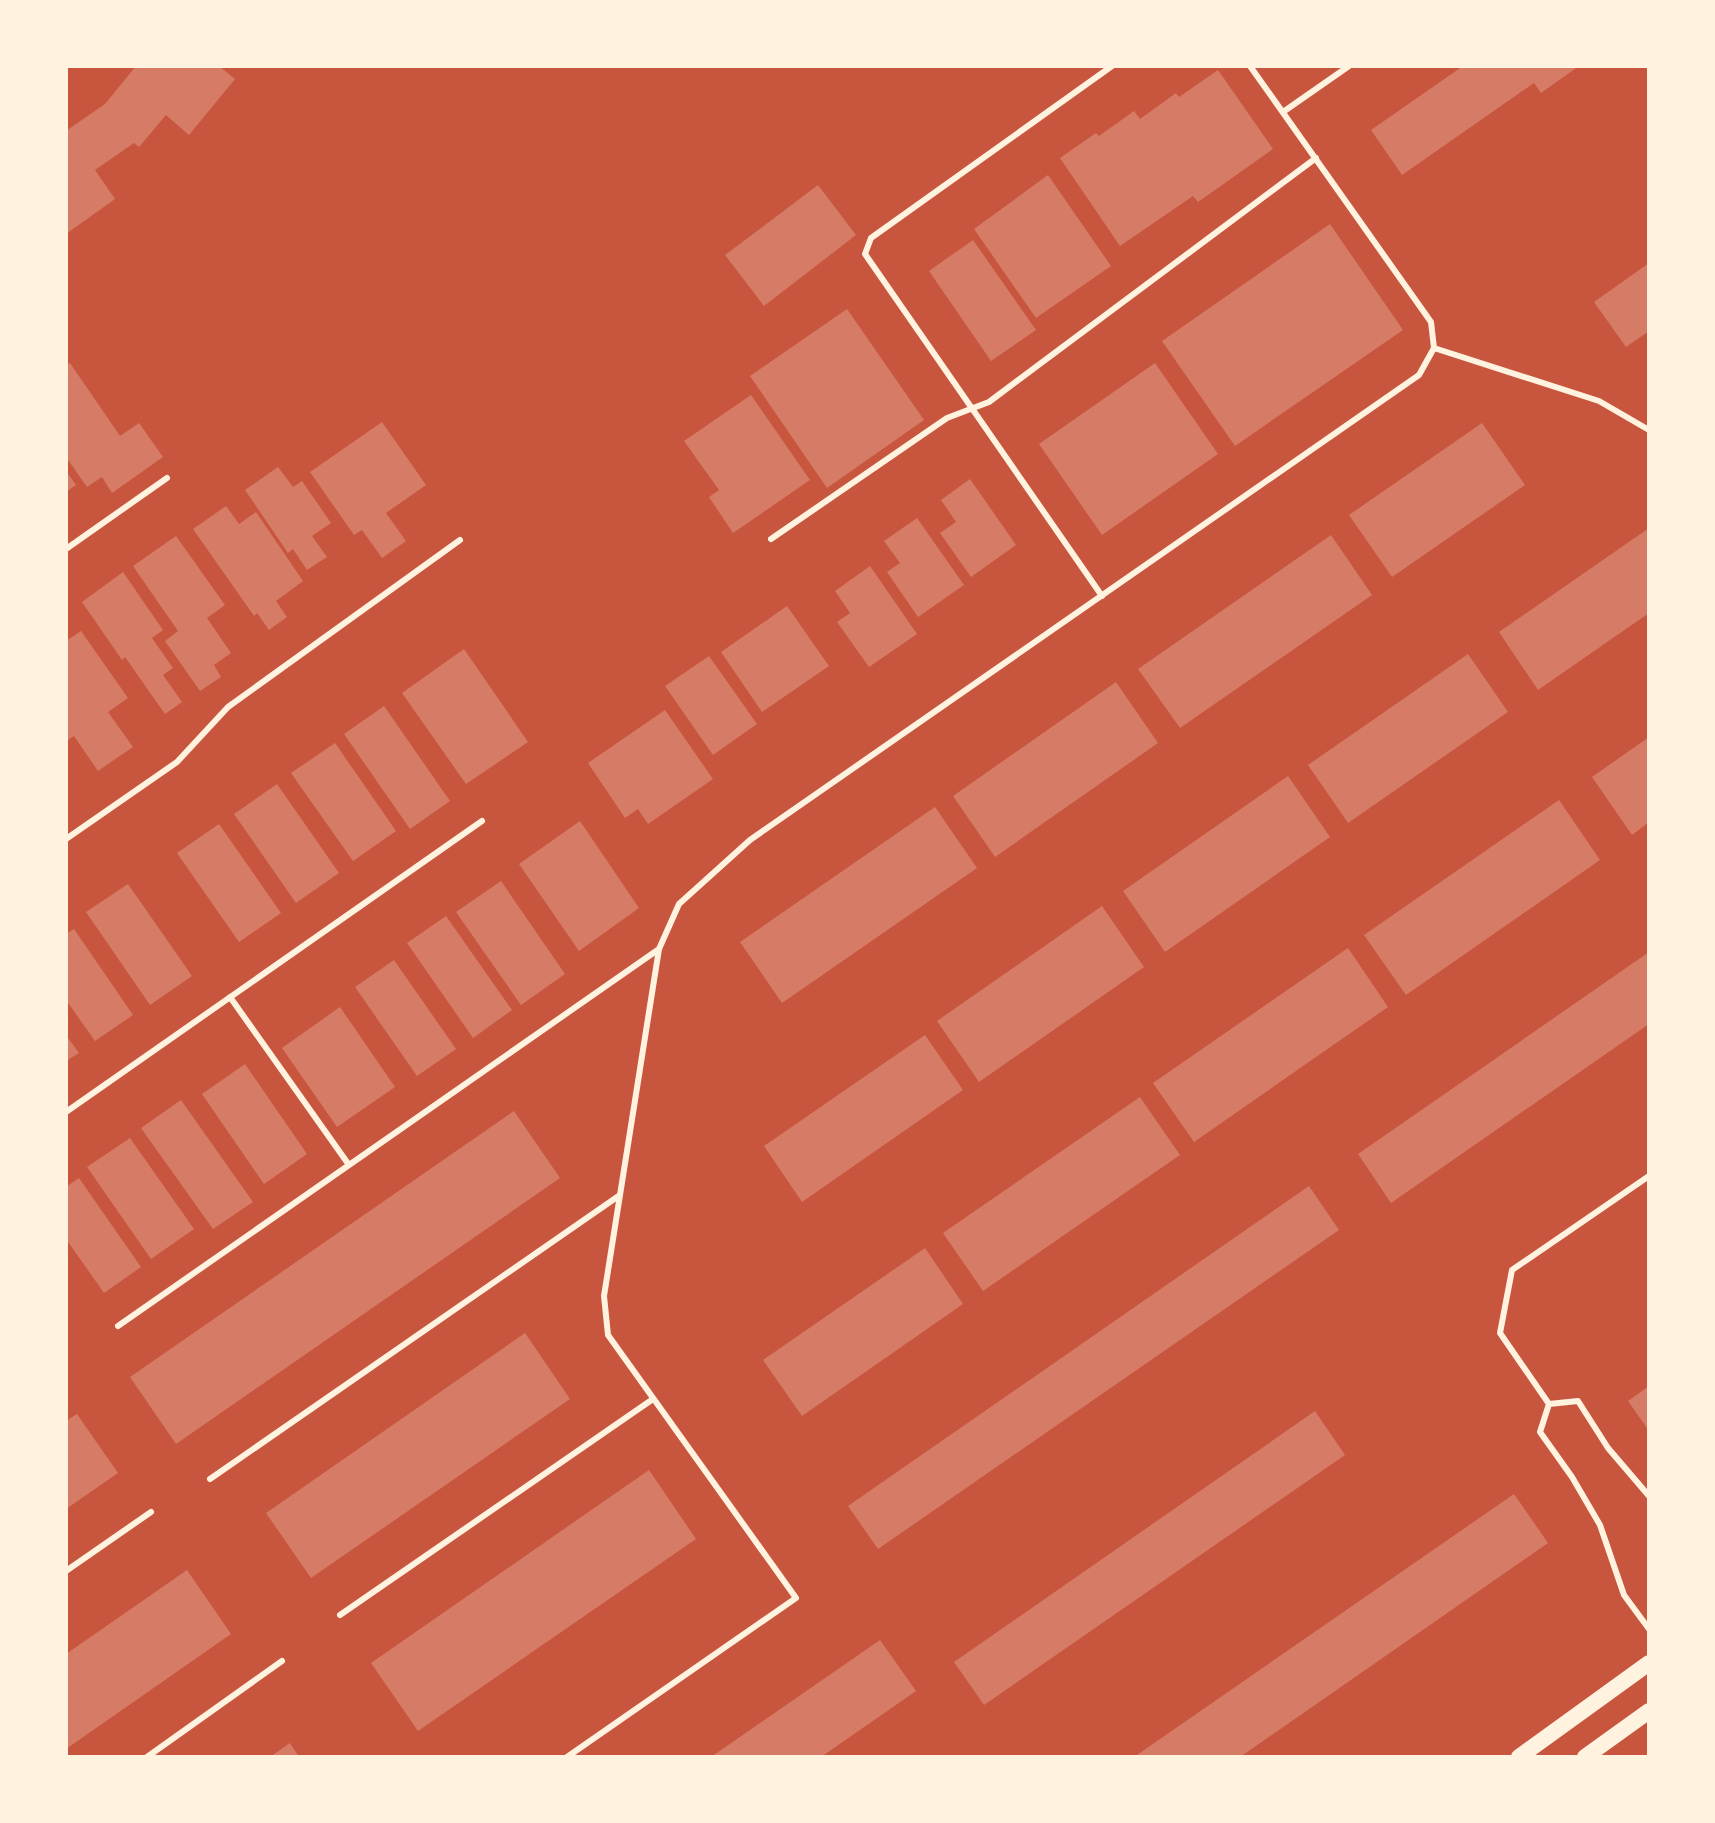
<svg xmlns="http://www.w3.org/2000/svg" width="1715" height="1823" font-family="Manrope,sans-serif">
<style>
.building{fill:#d67c66}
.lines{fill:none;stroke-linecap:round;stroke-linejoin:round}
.service{stroke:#fff3e0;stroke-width:6}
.secondary{stroke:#fff3e0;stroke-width:16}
</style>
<rect width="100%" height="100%" fill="#c8553d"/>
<!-- building -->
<path class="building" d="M136,66H219L235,79L189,135L166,115L139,147L134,143L95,170L115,199L66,234V131L105,104Z
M1463,66H1579L1541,93L1534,83L1402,175L1371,130Z
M1218,70L1273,149L1198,202L1193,196L1120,246L1060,158L1096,133L1099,136L1134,111L1140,119L1176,93L1179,97Z
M1048,175L1111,266L1036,318L974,229Z
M818,185L856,235L764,306L725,255Z
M1330,224L1403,330L1235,446L1162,341Z
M973,240L1036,330L991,361L929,271Z
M1649,263V331L1626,347L1594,302Z
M847,309L924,420L827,488L750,376Z
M70,363L120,436L139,423L163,457L112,493L102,477L87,487L66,457V366Z
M1155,363L1218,454L1102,535L1039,444Z
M751,395L810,480L733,533L709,497L719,490L684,441Z
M382,422L426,485L386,513L406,541L382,558L362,530L354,535L310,472Z
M1482,423L1525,485L1392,577L1349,515Z
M278,467L293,487L302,481L331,523L312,536L327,557L307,570L293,549L288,553L245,490Z
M66,471L76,485L66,492Z
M970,479L1016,545L971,577L940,533L956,522L941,500Z
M226,506L239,524L256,512L303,581L276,601L287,617L269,630L257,613L254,616L193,529Z
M917,518L964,585L918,617L887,572L900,563L884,541Z
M1649,528V613L1538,690L1499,632Z
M1331,535L1372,595L1180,728L1138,669Z
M176,536L225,605L207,618L231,653L214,665L221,677L200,691L165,641L178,631L133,566Z
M870,566L917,634L869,667L837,622L850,613L835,591Z
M123,572L163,630L152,638L173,668L163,675L182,702L165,714L125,657L122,660L82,602Z
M787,606L829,666L762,712L721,652Z
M81,631L128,698L108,712L133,747L98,771L74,736L66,741V641Z
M464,649L528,742L466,784L402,693Z
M1468,654L1508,712L1348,823L1308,765Z
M709,656L757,724L713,755L665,686Z
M1116,682L1158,743L995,857L953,796Z
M384,706L450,801L410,829L344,734Z
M665,710L713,779L648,824L638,809L625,818L588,763Z
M1649,737V822L1632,835L1592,777Z
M335,743L396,831L353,861L291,773Z
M1288,776L1330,837L1165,952L1123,891Z
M277,784L339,873L296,903L234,814Z
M1559,800L1600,860L1406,995L1364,935Z
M935,807L977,868L782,1003L740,942Z
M580,821L639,908L579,951L519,864Z
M219,824L281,913L239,942L177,853Z
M501,881L565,974L521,1005L456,912Z
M128,884L192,976L150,1005L86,912Z
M1102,906L1144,967L979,1082L937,1021Z
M446,916L512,1010L473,1038L407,943Z
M74,929L133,1015L95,1041L66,1000V934Z
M1348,948L1388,1007L1194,1142L1153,1083Z
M1649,952V1024L1391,1203L1358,1154Z
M394,960L456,1049L417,1076L355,987Z
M340,1007L395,1087L337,1127L282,1048Z
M66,1035L79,1053L66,1061Z
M925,1035L963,1090L802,1202L764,1146Z
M245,1064L307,1154L264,1184L202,1094Z
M1140,1097L1180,1155L983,1291L943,1233Z
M181,1100L253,1202L213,1229L141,1128Z
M514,1111L560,1178L176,1444L130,1377Z
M130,1138L194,1229L151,1259L87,1167Z
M79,1178L141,1267L104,1293L66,1239V1187Z
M1309,1186L1339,1230L878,1549L848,1506Z
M925,1248L963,1304L802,1416L763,1360Z
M525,1333L570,1399L311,1578L266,1513Z
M1649,1386V1431L1628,1401Z
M1315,1411L1345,1455L984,1705L954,1662Z
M77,1414L118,1473L66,1509V1421Z
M649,1470L696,1539L418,1731L371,1663Z
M1514,1494L1548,1543L1240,1757H1134Z
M187,1570L231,1634L66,1749V1654Z
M880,1640L916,1691L821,1757H711Z
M290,1743L299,1757H270Z"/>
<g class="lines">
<!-- service -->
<path class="service" d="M1283,112L1349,66
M1434,348L1599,401L1649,430
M771,539L947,418L989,402L1316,158
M66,549L167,478
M1102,596L865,254L871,238L1112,66
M66,839L177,762L228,707L460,540
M230,997L349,1165
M66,1112L482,821
M118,1326L659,949
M1549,1404L1500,1333L1512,1270L1649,1176
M210,1479L620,1195
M1649,1496L1608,1448L1578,1401L1549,1404L1540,1432L1572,1477L1600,1525L1624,1595L1649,1629
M66,1571L151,1512
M340,1615L653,1399
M147,1757L282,1661
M567,1757L796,1598L608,1335L604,1296L659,949L679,904L750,840L1419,375L1434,348L1431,322L1250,66"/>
<!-- secondary -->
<path class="secondary" d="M1519,1757L1649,1663
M1585,1757L1649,1711"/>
</g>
<!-- border -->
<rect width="1715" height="1823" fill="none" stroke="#fff3e0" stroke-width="136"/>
</svg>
